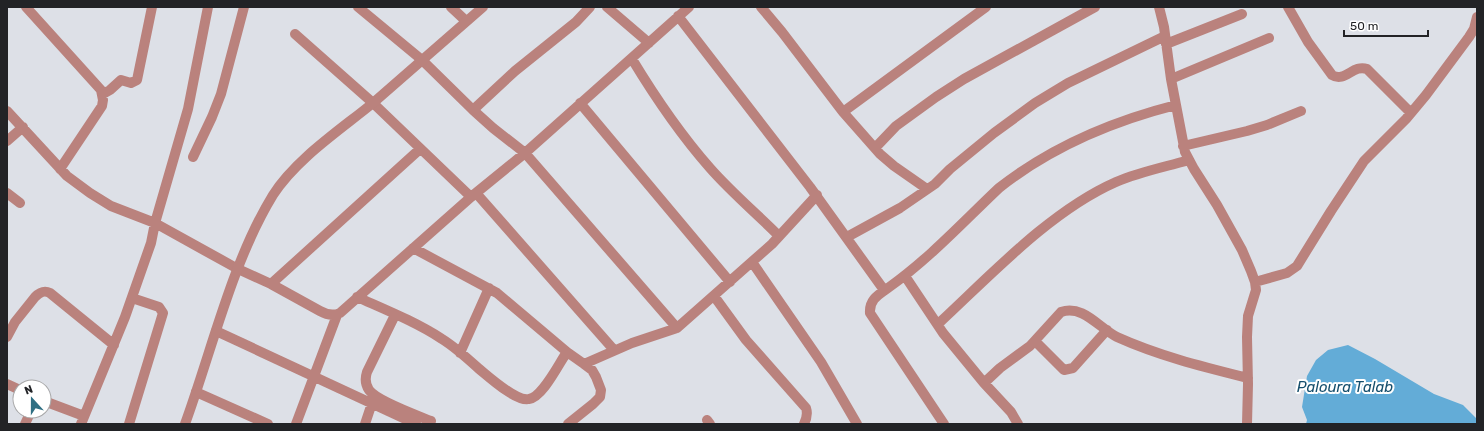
<svg xmlns="http://www.w3.org/2000/svg" width="1484" height="431" font-family="Rubik,sans-serif">
<style>
.water{fill:#63acd7}
.lines{fill:none;stroke-linecap:round;stroke-linejoin:round}
.minor{stroke:#ba827d;stroke-width:10}
.tertiary{stroke:#ba827d;stroke-width:10}
.labels{text-anchor:middle;stroke-width:4;stroke-linejoin:round;paint-order:stroke}
.water-label{font-size:15px;font-style:italic;fill:#164f6d;stroke:#fff}
</style>
<rect width="100%" height="100%" fill="#dde0e7"/>
<!-- water -->
<path class="water" d="M1348,345L1375,359L1434,394L1463,405L1477,419V424H1306L1307,420L1302,407L1307,376L1316,360L1328,350Z"/>
<g class="lines">
<!-- minor -->
<path class="minor" d="M26,7L101,90L103,100L102,106L60,169
M358,7L422,60L473,110L493,128L525,153L677,328
M451,7L466,21
M607,7L649,43
M761,7L782,32L843,112L880,154L894,166L927,189
M1159,7L1164,27L1171,79L1185,152L1194,169L1217,205L1242,250L1251,271L1255,282L1256,290L1248,316L1247,337L1248,384L1247,424
M1288,7L1308,42L1332,75C1345,83 1353,64 1367,69L1411,113
M678,16L810,187L884,290
M295,34L373,103L471,197
M1166,44L1242,14
M632,59C655,97 680,134 710,168C731,192 756,213 779,236
M1171,79L1269,38
M103,94L110,90L121,80L131,83L137,80L152,7
M580,103L730,282
M473,110L515,71L576,22L590,7
M7,111L67,176L90,193L111,206L155,223L238,269L271,284L320,311C327,315 333,316 340,313L471,197L525,153L689,7
M843,112L986,7
M7,141L23,127
M1183,146L1247,131L1267,125L1301,111
M875,148L896,126L936,97L964,79L1095,7
M193,157L212,117L221,94L244,7
M7,193L20,203
M476,193L614,350
M847,237L900,208L935,184L950,169L994,133L1035,103L1068,83L1165,36
M413,248L497,293L567,352L584,364L592,370L596,377L601,390L600,397L593,404L568,424
M752,262L821,362L857,424
M905,276L943,333L984,383L1011,412L1018,424
M1255,282L1287,273L1297,266L1331,211L1364,161L1406,119L1426,95L1469,37L1474,29L1477,17
M271,284L420,149
M714,296L746,340L806,408C808,414 807,418 804,424
M357,297C386,310 416,322 442,339C455,347 467,358 478,368C488,376 516,402 529,399C543,397 559,363 567,352
M395,315L367,372C365,378 365,384 369,390C377,401 416,415 431,421
M938,324C990,276 1050,211 1116,182C1139,172 1165,167 1189,160
M216,331L416,424
M7,337L15,322L35,297C40,292 44,290 50,293L114,345
M1035,341L1064,370L1073,368L1107,330
M460,353L489,288
M584,364L632,343L677,328L772,244L817,195
M984,383L1000,368L1030,346L1061,312C1083,304 1100,329 1117,337C1159,356 1204,367 1248,378
M7,384L20,390
M196,392L268,424
M44,401L84,416
M707,420L710,424
M25,424L31,411
M81,424L125,317L151,243L155,223L188,109L208,7
M129,424L163,313L159,307L132,298
M296,424L337,315
M365,424L372,403
M944,424L870,313C869,300 878,295 888,288C929,259 963,222 999,188C1051,147 1113,121 1176,105"/>
<!-- tertiary -->
<path class="tertiary" d="M185,424C212,350 232,262 273,195C296,159 340,130 373,103C410,71 446,39 483,7"/>
</g>
<g class="labels">
<!-- water labels -->
<g class="water-label">
<text x="1345" y="392">Paloura Talab</text>
</g>
</g>
<!-- border -->
<rect width="1484" height="431" fill="none" stroke="#222326" stroke-width="16"/>
<!-- north arrow -->
<g transform="translate(32 399) rotate(339)"><circle r="19" fill="#ffffff" stroke="#a7a7a8"/>
<path d="M0-3L7 15L0 10L-7 15Z" fill="#2f6f83"/>
<text y="-6" font-size="11" font-weight="bold" text-anchor="middle" fill="#222326">N</text>
</g>
<!-- scale -->
<path d="M1344 30v6h84v-6" fill="none" stroke="#222326" stroke-width="2"/>
<text x="1350" y="30" font-size="12" fill="#222326" stroke="#ffffff" stroke-width="3" paint-order="stroke">50 m</text>
</svg>
